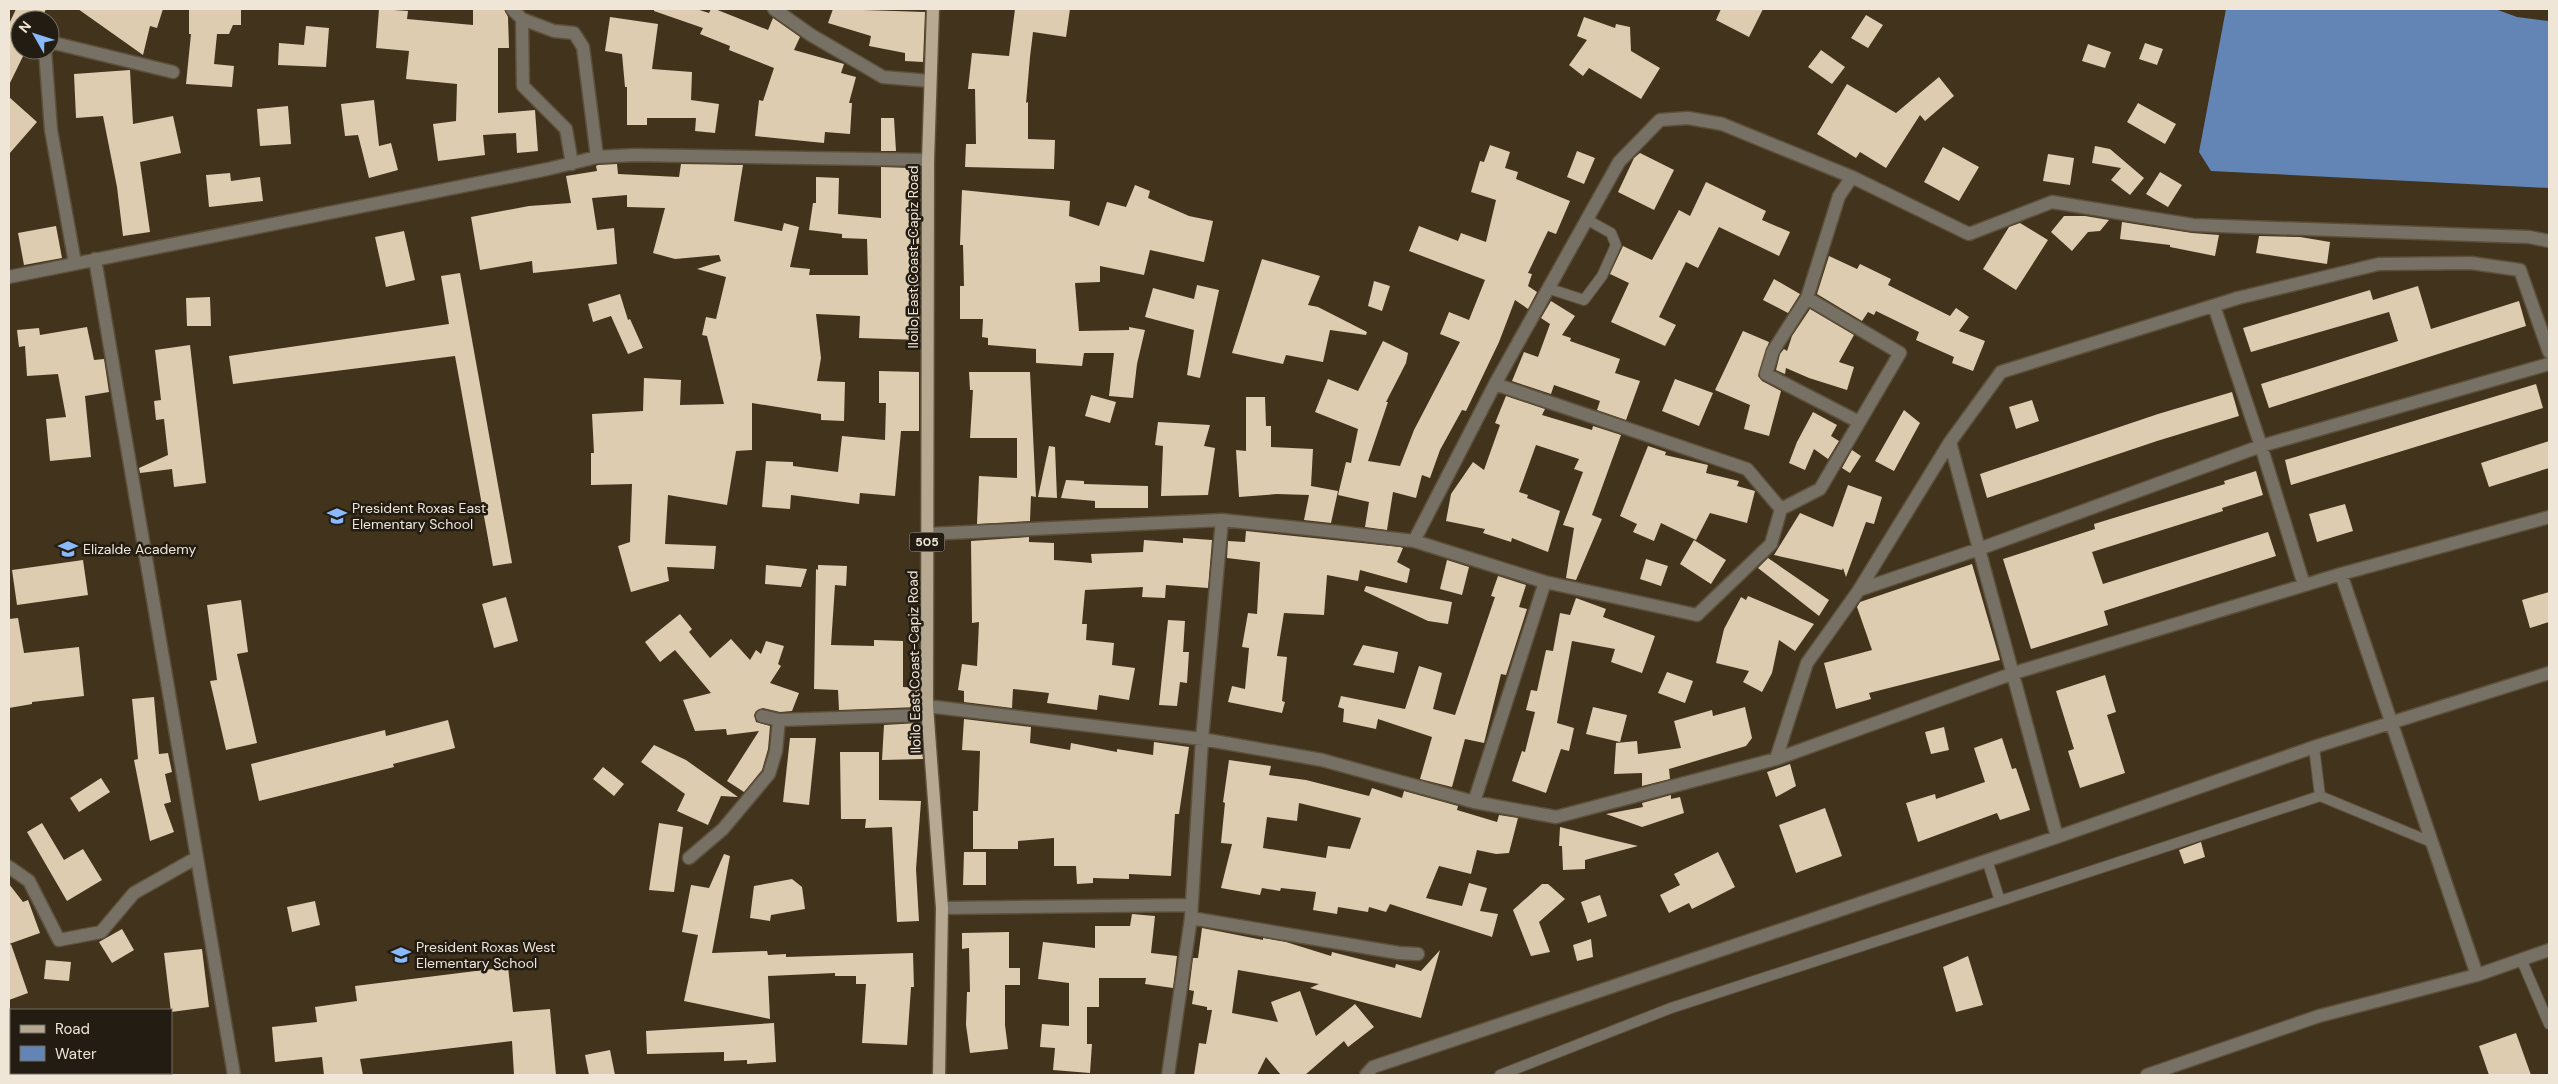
<svg xmlns="http://www.w3.org/2000/svg" width="2558" height="1084" font-family="'DM Sans',sans-serif">
<style>
.water{fill:#6385b6}
.building{fill:#deccb1;fill-rule:evenodd}
.lines{fill:none;stroke-linecap:round;stroke-linejoin:round}
.service-casing{stroke:#5d503a;stroke-width:12}
.minor-casing{stroke:#5d503a;stroke-width:15}
.primary-casing{stroke:#5d503a;stroke-width:15}
.service{stroke:#777065;stroke-width:10}
.minor{stroke:#777065;stroke-width:12}
.primary{stroke:#b8a993;stroke-width:12}
.labels{text-anchor:middle;stroke-width:5;stroke-linejoin:round;paint-order:stroke}
.shield{fill:#231c12;stroke:#b2a99d;stroke-width:1}
.shield-label{font-size:12px;font-weight:bold;fill:#efe6d8}
.street-label{font-size:14px;fill:#efe6d8;stroke:#231c12}
.poi-label{font-size:14px;fill:#efe6d8;stroke:#231c12;text-anchor:start}
</style>
<rect width="100%" height="100%" fill="#41331c"/>
<!-- water -->
<path class="water" d="M2226,9H2495L2517,17L2549,21V188L2211,171L2199,152Z"/>
<!-- building -->
<path class="building" d="M16,9H46L41,20H20V50H26L9,85V24Z
M78,9H163L157,28L150,26L143,55Z
M189,9H241V25H233L229,34H217L214,64L234,66L232,87L186,84L191,34H189Z
M379,9L408,11L407,19L473,25V9H504L508,17L509,48H498V113L535,110L538,151L517,153L516,133L483,135L485,155L438,161L433,124L456,121L457,84L406,79L409,51L376,48Z
M654,9H696L709,13L711,9H715L768,30L773,18L800,37L794,50L844,64L841,73L856,77L849,103H852L850,134L825,132L824,143L755,136L759,100L763,101L774,68L729,50L730,46L700,34L703,28L654,11Z
M833,9L925,12L923,62L905,61V53L869,46L871,36L828,23Z
M1015,9H1070L1066,37L1033,32L1030,57L1026,103L1028,102V139L1055,140L1054,169L965,167L966,144H976L975,89H968L972,53L1009,56Z
M1721,9H1763L1749,37L1716,20Z
M1866,15L1883,25L1868,48L1851,38Z
M610,17L658,24L652,69L692,72L691,100L719,104L715,133L695,131L696,118H647V125H627V87H625L622,54L605,51Z
M1584,17L1615,28L1616,24L1630,27L1631,51L1660,68L1641,99L1589,68L1583,76L1569,65L1587,40L1577,36Z
M306,26L329,28L326,67L278,65L279,43L304,45Z
M2145,43L2163,49L2157,65L2139,59Z
M2088,44L2111,52L2105,68L2082,61Z
M1821,50L1845,67L1832,84L1808,67Z
M130,70L133,124L173,116L181,153L140,162L150,232L123,236L117,187L103,116L76,118L74,74Z
M1939,77L1954,96L1925,121L1920,115L1886,168L1860,152L1856,158L1817,134L1847,84L1896,113Z
M9,97L37,122L9,154Z
M374,100L379,146L391,143L398,170L369,178L358,135L345,136L341,104Z
M2138,103L2176,124L2165,144L2127,122Z
M288,106L291,144L260,146L257,109Z
M881,118H894L896,151H881Z
M1490,145L1510,152L1505,168L1518,172L1516,179L1570,201L1556,234L1548,231L1528,273L1532,274L1528,286L1537,292L1528,309L1515,300L1499,342L1466,411L1462,410L1440,450L1430,478L1422,475L1416,498L1393,492L1387,530L1365,527L1369,502L1338,495L1346,462L1351,463L1358,429L1315,412L1328,379L1358,391L1383,341L1408,353L1406,363L1386,402H1388L1368,461L1400,466L1414,430L1460,342L1440,334L1449,312L1469,320L1485,280L1409,251L1419,226L1458,241L1461,233L1486,242L1496,200L1471,192L1480,161L1484,162Z
M2095,146L2110,149L2144,178L2130,195L2111,180L2121,168L2092,163Z
M1943,147L1979,167L1959,201L1924,182Z
M1577,151L1595,158L1584,184L1567,177Z
M1640,153L1674,170L1654,210L1618,192L1634,158Z
M2048,154L2074,158L2070,185L2043,181Z
M617,164L618,174L679,177L681,164L743,165L734,221L782,231L784,223L799,227L790,267L810,269L809,275H868L867,239L842,238V234L809,230L813,203H816V177L839,178L838,214L881,218V167L912,168V202H920L918,275L920,340L859,338L860,316L816,314L821,358L817,381L845,382L844,421L821,420V414L752,403V450L736,451L727,505L668,495L665,544L716,546L714,569L667,567L669,581L631,592L618,546L630,542L632,484L591,485V453H594L592,414L643,411L644,378L681,380L680,405L724,404L707,336L702,335L706,317L716,319L726,277L697,269L721,261L719,255L675,259L653,253L665,208L627,207V195L592,198L597,230L614,228L617,264L533,273L532,261L480,270L471,217L529,206L571,203L566,176L597,171L596,166L598,165Z
M2160,172L2182,185L2168,207L2146,194Z
M230,173L231,181L260,177L263,201L209,207L206,175Z
M1706,182L1766,211L1762,220L1790,232L1779,256L1719,227L1698,268L1686,262L1659,317L1676,325L1665,346L1611,322L1629,283L1610,274L1623,246L1652,260L1679,210L1690,216Z
M1135,185L1150,191L1148,198L1189,216L1213,221L1204,262L1150,250L1144,275L1100,266V282L1075,283L1079,331L1129,330V327L1145,330L1137,364L1133,398L1109,396L1114,353H1084L1082,366L1036,363V349L988,345V338L982,337L983,319H960V286H964L963,245H960L962,190L1070,201L1069,216L1099,226L1107,202L1126,207Z
M2064,216H2085L2109,220L2100,231L2088,232L2072,251L2051,232Z
M2122,222L2192,233L2219,235L2215,256L2170,247V245L2120,239Z
M2020,223L2048,240L2016,290L1983,269L2009,227Z
M56,226L62,258L24,265L18,233Z
M404,231L415,280L386,287L375,237Z
M2259,236L2300,237L2330,242L2327,264L2256,253Z
M1829,256L1857,269L1860,264L1891,279L1888,285L1950,316L1956,308L1969,317L1959,331L1985,341L1973,371L1952,363L1954,357L1916,340L1919,332L1876,311L1874,315L1868,312L1862,321L1817,294Z
M1262,259L1320,276L1308,305L1318,307L1367,332L1366,335L1330,330L1323,362L1286,355L1283,364L1232,353Z
M460,273L512,563L493,566L455,356L233,384L229,356L449,324L441,276Z
M1774,279L1800,294L1788,313L1763,300Z
M1374,281L1390,286L1382,311L1368,306Z
M1197,285L1219,290L1200,378L1187,375L1194,330L1145,317L1153,288L1194,299Z
M2418,286L2431,329L2519,301L2526,326L2269,408L2261,384L2398,341L2389,312L2251,352L2243,328L2370,290L2373,300Z
M620,294L628,320L630,319L643,348L628,354L611,316L593,322L588,304Z
M210,297L211,326H187L186,298Z
M1551,301L1575,316L1562,335L1571,338L1570,341L1620,359L1615,373L1640,381L1626,420L1597,410L1600,401L1554,385L1551,394L1512,381L1524,352L1538,357L1550,324L1541,318Z
M1810,309L1854,335L1839,362L1854,367L1847,390L1809,378L1786,368L1785,374L1776,370L1780,354L1784,349L1787,351L1792,336Z
M87,327L94,360L104,359L109,392L85,396L91,457L50,461L46,419L66,417L58,374L27,376L25,346L19,347L17,330L39,328L40,335Z
M1743,331L1769,342L1758,376L1762,381L1781,391L1769,436L1744,429L1750,405L1715,390Z
M190,345L206,483L174,487L172,469L140,473L139,468L168,455L164,419L156,420L154,401L161,400L155,350Z
M879,371L919,372V431H901L895,496L860,493L859,504L791,495L790,509L762,507L766,461L793,462V466L838,472L842,436L885,440L886,403H879Z
M969,372H1030L1036,497L1031,496L1030,521L977,524L979,476L1017,478V438H970L973,390H970Z
M1675,379L1713,393L1699,426L1662,411Z
M2536,384L2543,408L2291,485L2285,460Z
M2232,392L2239,416L2157,441L1987,498L1980,474L2158,414Z
M1091,395L1116,402L1110,423L1085,416Z
M1506,396L1545,409L1542,415L1592,430L1593,426L1621,435L1592,515L1602,519L1576,580L1566,578L1574,528L1563,525L1583,472L1574,469L1579,459L1536,445L1519,492L1528,495L1527,498L1560,511L1548,552L1512,538L1511,542L1483,533L1485,529L1446,521L1451,494L1473,462L1484,470L1500,425L1495,423Z
M1246,397H1265L1266,426H1271V447L1313,449L1311,486L1338,491L1331,523L1304,520L1309,495L1277,494L1239,497L1236,450L1246,451Z
M2032,400L2039,421L2016,429L2009,407Z
M1904,410L1920,423L1894,471L1875,461Z
M1813,412L1837,425L1831,436L1839,441L1828,459L1814,449L1805,470L1789,463L1797,442Z
M1158,422L1210,425L1204,446L1215,448L1208,495L1161,496L1163,446L1155,445Z
M2549,441V468L2489,487L2481,463Z
M1049,446L1055,447L1057,498L1038,497Z
M1648,446L1666,452L1665,455L1708,465L1706,473L1739,481L1737,486L1755,491L1747,523L1710,513L1696,540L1661,523L1654,541L1633,532L1637,524L1620,516Z
M1852,450L1861,456L1850,473L1842,468Z
M2256,471L2263,495L2222,508L2223,511L2092,552L2103,584L2268,532L2276,556L2104,611L2108,625L2031,649L2003,559L2095,529L2094,524L2225,484L2224,481Z
M1066,480L1084,481V484L1148,486V508H1095V501L1061,498Z
M1848,485L1882,497L1874,524L1866,522L1846,577L1843,568L1842,570L1774,555L1800,513L1833,527Z
M2345,504L2353,531L2317,542L2309,514Z
M1246,531L1400,547L1403,548L1397,562L1410,569L1407,583L1360,570L1358,581L1327,575L1324,615L1284,613L1277,656L1287,657L1282,701L1285,702L1282,713L1228,702L1232,686L1245,689L1249,648L1242,647L1248,613L1257,614L1260,562L1227,558L1228,541L1245,542Z
M1029,537V542L1054,543V560L1092,563L1091,554L1143,552L1144,540L1183,543V538L1212,540L1208,588L1166,585L1165,598L1142,597L1143,587L1085,590L1082,624H1087L1086,640L1114,643L1112,665L1135,668L1129,700L1099,695L1097,710L1047,703L1049,693L1013,689L1012,708L964,702V691L958,690L962,664L977,666L979,622L972,623L971,541Z
M1694,540L1726,560L1711,584L1680,564Z
M1768,558L1829,600L1819,616L1758,568Z
M1646,559L1668,566L1661,586L1640,579Z
M83,560L88,595L17,605L12,570Z
M1447,560L1469,567L1462,595L1440,589Z
M1972,564L2000,660L1869,693L1871,699L1836,709L1824,663L1872,650L1857,607L1860,602Z
M766,565L807,569L801,587L765,584Z
M818,565L847,566L846,586L835,585L831,645L874,646V640L903,641V687L919,688V707L839,710L838,690L814,689L816,569L818,570Z
M1498,576L1526,585L1519,607L1527,609L1506,675L1501,674L1484,743L1465,739L1452,787L1420,779L1432,737L1378,719L1376,729L1343,722L1344,709L1338,707L1341,696L1405,709L1419,666L1442,673L1433,709L1455,715L1495,597L1491,596Z
M1366,586L1452,602L1448,624L1428,621L1364,591Z
M2549,592V622L2530,628L2522,600Z
M1748,596L1814,624L1795,651L1779,640L1772,673L1762,692L1743,682L1749,671L1716,663L1724,629L1741,597L1746,600Z
M506,597L518,641L494,648L482,604Z
M1576,598L1606,609L1603,617L1655,636L1642,673L1611,662L1615,649L1572,641L1557,723L1574,728L1569,751L1561,749L1546,793L1512,781L1522,751L1525,752L1535,712L1526,710L1531,690L1537,691L1546,650L1553,651L1560,613L1570,615Z
M241,600L248,652L237,654L257,743L226,750L210,681L217,680L207,605Z
M680,614L692,629L689,632L710,658L731,639L750,660L756,650L761,654L766,641L784,646L778,664L781,666L770,683L799,693L792,711L780,712L763,708L756,711L754,715L756,722L770,726L768,749L762,770L744,792L727,781L759,731L727,735L726,729L695,731L683,700L711,693L675,650L660,662L645,642Z
M18,618L24,653L79,647L84,696L32,702V704L9,708V619Z
M1168,620L1185,621L1183,652H1189L1187,683L1180,682L1177,706L1159,705Z
M1363,645L1398,652L1394,673L1353,665Z
M1667,672L1693,681L1685,703L1658,693Z
M2105,675L2116,712L2107,715L2125,773L2080,788L2068,751L2074,749L2056,691Z
M154,697L159,754L168,753L172,772L165,774L171,802L164,804L174,832L150,841L134,760L138,759L132,699Z
M1593,707L1627,715L1620,742L1586,734Z
M1745,707L1752,738L1746,746L1669,769L1670,779L1642,786V773L1614,774L1616,743L1637,741L1638,754L1681,748L1674,721L1712,710L1713,716Z
M964,719L1031,727L1030,743L1070,750L1071,743L1117,752V749L1153,755L1154,742L1189,747L1179,814H1175L1171,876L1129,874V879L1093,878V883L1077,884L1076,866H1054V838L1018,841V849H973V811H978L980,751L962,750Z
M448,720L455,748L393,764L394,767L259,801L251,764L385,730L386,736Z
M918,723L923,759L882,760L884,725Z
M1944,727L1949,750L1931,754L1925,732Z
M790,738H816L809,805L783,802Z
M2002,738L2012,769L2016,768L2030,810L2000,820L1997,813L1918,842L1906,803L1935,794L1936,799L1985,782L1974,748Z
M654,745L686,760L738,797L721,796L708,825L677,811L685,794L641,762Z
M840,752H879V800L921,801L916,869L919,921L897,922L892,827L865,828L866,819H841Z
M1229,760L1271,766L1269,775L1306,780L1369,796L1372,788L1402,798L1404,791L1458,806L1457,810L1497,822L1499,815L1518,818L1509,853L1496,854L1477,850L1471,874L1439,866L1426,898L1462,906L1469,883L1487,888L1480,911L1498,914L1492,937L1390,904L1386,912L1369,907L1368,912L1338,907L1337,914L1313,910L1316,892L1281,888L1280,891L1262,888L1260,895L1221,888L1232,844L1221,843L1225,803L1223,802ZM1299,803L1361,818L1350,849L1328,846L1326,858L1263,848L1267,817L1297,821Z
M1790,764L1796,786L1776,797L1767,772Z
M603,767L624,784L614,796L593,779Z
M101,778L110,792L79,812L70,798Z
M1671,795V799L1680,797L1684,813L1642,827L1606,814L1643,807L1642,803Z
M1825,808L1842,856L1796,873L1779,825Z
M42,823L64,860L83,849L102,880L67,901L27,832Z
M659,823L683,827L674,892L649,890Z
M1560,827L1608,839L1638,846L1585,860V869L1563,870L1562,846H1559Z
M2201,842L2205,857L2184,864L2179,850Z
M964,852H986V885H963Z
M1718,852L1735,887L1692,909L1689,903L1669,913L1660,895L1680,885L1674,874Z
M724,854L730,856L712,953L767,951L768,955L786,954V957L913,953L914,987H911L907,1045L862,1043L866,984H856V976H835V973L768,976L770,1019L684,1001L698,935L682,932L691,885L709,888Z
M792,879L802,887L805,909L771,915L770,921L750,918L754,886Z
M9,884L23,902L28,900L40,933L9,944Z
M1542,884H1548L1565,899L1539,922L1550,952L1531,956L1513,910Z
M1600,895L1607,916L1588,923L1581,902Z
M315,901L320,925L292,932L287,907Z
M1132,914L1155,916L1151,953L1177,956L1173,988L1145,984L1146,978H1099V1007H1087V1044H1092L1090,1073L1053,1070L1055,1048L1040,1047L1042,1024L1069,1026V983L1038,979L1043,942L1095,948V926H1130Z
M1202,928L1263,940V938L1286,942L1331,956L1332,952L1395,968L1396,964L1421,971L1440,950L1421,1018L1310,988L1319,984L1238,970L1232,1013L1278,1022L1271,1002L1300,991L1316,1036L1355,1004L1374,1027L1348,1047L1344,1041L1305,1075H1281L1266,1057L1257,1075H1194L1199,1043L1206,1044L1212,1010H1207V1007L1192,1004L1194,991L1189,990L1193,958H1198Z
M122,929L134,950L112,963L99,942Z
M1009,932V968H1020V985H1005V1025L1008,1049L970,1053L966,1025L967,992H970L969,948L962,949V933Z
M1591,939L1593,957L1577,961L1573,945Z
M11,944L28,993L9,1000V945Z
M202,949L209,1007L171,1012L164,953Z
M1968,956L1983,1005L1956,1012L1943,967Z
M46,960L71,962L69,981L44,979Z
M508,967L513,1012L550,1009L556,1075H514L512,1041L360,1059L363,1075H324L322,1057L275,1062L272,1027L317,1022L315,1007L357,1001L355,986Z
M774,1023L776,1062L747,1064V1060L724,1061V1052L647,1054L646,1031Z
M2516,1033L2531,1075H2489L2479,1046Z
M610,1050L615,1075H589L585,1055Z"/>
<g class="lines">
<defs>
<path id="service" d="M1550,289L1584,300L1602,276L1616,245L1611,233L1586,219
M2314,747L2320,796
M1987,860L2000,901L2320,796L2431,842
M2522,961L2549,1024
M1500,1075L1671,1008L2000,901"/>
<path id="minor" d="M512,9L522,19
M774,9L811,35L883,77L930,81
M50,45L54,43L173,72
M45,50L51,130L75,263
M572,164L566,129L523,86L522,19L554,31L574,33L583,47L597,157
M1852,177L1839,196L1807,298L1773,351L1766,374L1859,422
M95,259L234,1075
M9,277L548,169L597,157L634,155L928,160
M2214,306L2261,446L2304,585
M1495,384L1747,469L1781,509
M1950,442L2057,837
M927,534L1222,520L1338,532L1414,541L1545,582L1697,615L1771,544L1781,509L1820,489L1900,353L1807,298
M1414,541L1495,384L1619,162L1660,120L1688,118L1722,124L1852,177L1969,234L2052,202L2193,225L2529,237L2549,241
M2341,574L2477,975
M1859,590L1950,442L2001,372L2238,298L2379,264L2471,263L2520,270L2549,352
M927,706L1202,739L1322,760L1474,802L1556,817L1776,759L2014,673L2341,574L2549,517
M762,716L779,720L927,715
M1776,759L1807,663L1859,590L1979,549L2261,446L2549,364
M1474,802L1545,582
M689,858L723,829L769,774L776,751L779,720
M9,867L29,881L59,940L101,932L134,893L196,858
M942,908L1192,905
M1191,918L1399,953L1418,954
M1168,1075L1191,918L1202,739L1222,520
M1366,1075L1373,1067L2057,837L2314,747L2549,673
M2147,1075L2319,1016L2477,975L2549,950"/>
<path id="primary" d="M933,9L928,160L927,706L942,908L939,1075"/>
</defs>
<!-- service casing -->
<use href="#service" class="service-casing"/>
<!-- minor casing -->
<use href="#minor" class="minor-casing"/>
<!-- primary casing -->
<use href="#primary" class="primary-casing"/>
<!-- service -->
<use href="#service" class="service"/>
<!-- minor -->
<use href="#minor" class="minor"/>
<!-- primary -->
<use href="#primary" class="primary"/>
</g>
<!-- icons -->
<defs>
<symbol id="school-bare" viewBox="-9 -9 18 18"><path d="M0-5L7-2L0 1L-7-2ZM-4 1L0 2.5L4 1V4Q0 6-4 4Z" fill="#8abafc" stroke="#231c12" stroke-width="2.5" paint-order="stroke"/></symbol>
</defs>
<g fill-rule="evenodd">
<use href="#school-bare" x="323" y="502" width="28" height="28"/>
<use href="#school-bare" x="54" y="535" width="28" height="28"/>
<use href="#school-bare" x="387" y="941" width="28" height="28"/>
</g>
<g class="labels">
<!-- shield labels -->
<rect class="shield" x="909.5" y="532.5" width="35" height="19" rx="4"/>
<g class="shield-label">
<text x="927" y="546">505</text>
</g>
<!-- street labels -->
<g class="street-label">
<text transform="translate(913 257) rotate(-90)" y="5">Iloilo East Coast-Capiz Road</text>
<text transform="translate(914 662) rotate(-91)" y="5">Iloilo East Coast-Capiz Road</text>
</g>
<!-- poi labels -->
<g class="poi-label">
<text x="352" y="513">President Roxas East<tspan x="352" dy="16">Elementary School</tspan></text>
<text x="83" y="554">Elizalde Academy</text>
<text x="416" y="952">President Roxas West<tspan x="416" dy="16">Elementary School</tspan></text>
</g>
</g>
<!-- border -->
<rect width="2558" height="1084" fill="none" stroke="#efe6d8" stroke-width="20"/>
<!-- legend -->
<rect x="10" y="1009" width="162" height="65" fill="#231c12" stroke="#756d61"/>
<rect x="20" y="1025" width="25" height="8" fill="#b8a993" stroke="#756d61"/>
<text x="55" y="1034" font-size="15" fill="#efe6d8">Road</text>
<rect x="20" y="1046" width="25" height="15" fill="#6385b6" stroke="#756d61"/>
<text x="55" y="1059" font-size="15" fill="#efe6d8">Water</text>
<!-- north arrow -->
<g transform="translate(35 35) rotate(309)"><circle r="24" fill="#231c12" stroke="#756d61"/>
<path d="M0-4L9 19L0 12L-9 19Z" fill="#8abafc"/>
<text y="-8" font-size="14" font-weight="bold" text-anchor="middle" fill="#efe6d8">N</text>
</g>
</svg>
